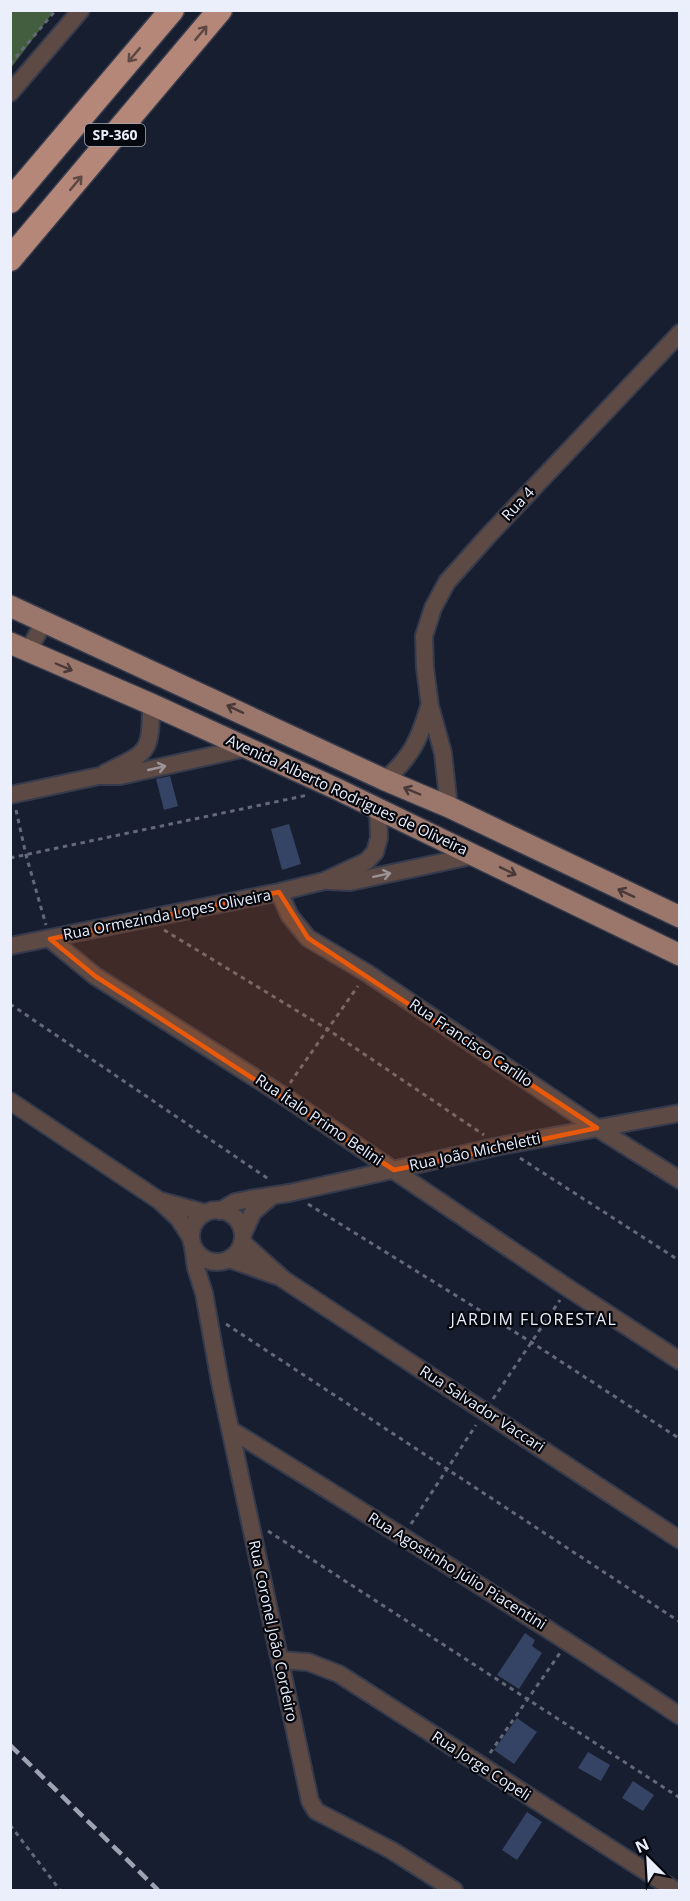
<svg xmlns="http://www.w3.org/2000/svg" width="690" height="1901" font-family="'Open Sans',sans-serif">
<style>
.forest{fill:#425e3f}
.building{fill:#354365}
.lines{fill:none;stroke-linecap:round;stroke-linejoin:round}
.minor-casing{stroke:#353b4c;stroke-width:20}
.major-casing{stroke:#353b4c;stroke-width:24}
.highway-casing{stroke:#353b4c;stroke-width:27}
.path{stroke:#636979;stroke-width:3;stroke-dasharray:4.5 4.5;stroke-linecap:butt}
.minor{stroke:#5d4a45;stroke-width:16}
.major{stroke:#9b766a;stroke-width:21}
.highway{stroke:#b48779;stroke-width:24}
.rail{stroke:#9ea3b1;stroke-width:4.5;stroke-dasharray:12 6;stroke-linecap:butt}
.oneway{stroke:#5d4844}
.oneway2{stroke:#493938}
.oneway3{stroke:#9c9497}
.marked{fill:#e8590c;fill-opacity:0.2;stroke:#e8590c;stroke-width:4.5;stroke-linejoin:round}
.labels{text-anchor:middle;stroke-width:4.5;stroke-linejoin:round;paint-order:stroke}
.shield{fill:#06080f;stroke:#a6aab4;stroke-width:1.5}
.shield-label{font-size:14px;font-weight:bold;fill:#eaeffb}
.street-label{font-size:15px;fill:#eaeffb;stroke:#06080f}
.neighbourhood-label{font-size:16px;letter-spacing:1.5px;fill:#eaeffb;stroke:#06080f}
</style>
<rect width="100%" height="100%" fill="#171e2f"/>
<!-- forest -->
<path class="forest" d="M11,10L54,11L11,68L10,11Z"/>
<!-- building -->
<path class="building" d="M170,776L178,806L164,810L156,779Z
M289,824L301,864L282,870L271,829Z
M525,1633L535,1640L532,1646L542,1653L519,1689L497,1675Z
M517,1718L537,1732L514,1764L494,1750Z
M588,1752L610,1765L601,1781L578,1768Z
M633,1781L654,1795L643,1811L622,1798Z
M527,1812L542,1822L517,1860L502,1850Z"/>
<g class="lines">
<defs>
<path id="minor" d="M10,93L81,10
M28,651L44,622
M105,773C148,752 151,754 151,704
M385,780C412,756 419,740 429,707
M10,795L99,776H120L246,748
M449,807L443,753L430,706L425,668L424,636L433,608L447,582L487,537L680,333
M328,881L350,882L476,855
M279,892L290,916L308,938L367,973L597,1128L680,1180
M50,939L95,976L282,1095L568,1288L680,1361
M10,946L279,892L324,881L367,861L375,852L379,838L378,809
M10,1101L160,1201L179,1219L191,1238
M161,1201L205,1213
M191 1236a26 26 0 1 1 52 0a26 26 0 1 1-52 0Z
M220,1211L235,1202L250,1199L289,1193L500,1146L680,1113
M243,1234L253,1212L272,1196
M242,1242L283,1279L680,1540
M193,1247L196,1268L204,1293L220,1382L310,1801L316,1811L391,1850L454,1890
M229,1259L277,1276
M231,1430C382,1523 532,1617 680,1716
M280,1660L308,1662L339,1674L675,1890"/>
<path id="major" d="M10,606L385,780L449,807L680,917
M10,643L151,704L337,789L680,955"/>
<path id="highway" d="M10,201L172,10
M10,259L220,10"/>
</defs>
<!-- minor casing -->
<use href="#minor" class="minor-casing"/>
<!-- major casing -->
<use href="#major" class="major-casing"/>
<!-- highway casing -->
<use href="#highway" class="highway-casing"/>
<!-- path -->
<path class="path" d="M10,64L56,10
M16,810L26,855L46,925
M10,858L308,795
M164,930L327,1029L484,1135
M10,1004L270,1180
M290,1083L358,986
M520,1158L680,1261
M308,1204L531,1342L680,1439
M226,1324L680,1622
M493,1399L560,1300
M411,1524L476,1425
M268,1531L680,1798
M490,1753L560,1653
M10,1825L60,1890"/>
<!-- minor -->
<use href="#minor" class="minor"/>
<!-- major -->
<use href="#major" class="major"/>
<!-- highway -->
<use href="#highway" class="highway"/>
<!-- rail -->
<path class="rail" d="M10,1745L158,1890"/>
</g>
<!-- one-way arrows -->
<defs><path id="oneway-shaft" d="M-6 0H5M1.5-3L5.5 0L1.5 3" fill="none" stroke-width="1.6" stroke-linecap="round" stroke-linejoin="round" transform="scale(1.5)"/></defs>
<g class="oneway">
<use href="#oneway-shaft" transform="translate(201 33) rotate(-50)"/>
<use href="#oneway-shaft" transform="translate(134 55) rotate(130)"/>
<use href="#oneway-shaft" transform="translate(76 183) rotate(-50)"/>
</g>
<g class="oneway2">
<use href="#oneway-shaft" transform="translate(64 667) rotate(23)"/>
<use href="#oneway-shaft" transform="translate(235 709) rotate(-155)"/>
<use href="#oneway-shaft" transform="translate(412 791) rotate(-157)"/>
<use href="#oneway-shaft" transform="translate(508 871) rotate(26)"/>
<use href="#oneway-shaft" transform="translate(626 893) rotate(-155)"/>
</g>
<g class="oneway3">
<use href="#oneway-shaft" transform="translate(157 768) rotate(-13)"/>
<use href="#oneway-shaft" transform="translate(382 875) rotate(-12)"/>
</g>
<!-- marked area -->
<path class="marked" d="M279,892L308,938L597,1128L394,1170L95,976L50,939Z"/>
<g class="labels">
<!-- shield labels -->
<rect class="shield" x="85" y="124" width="60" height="22" rx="4.5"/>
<g class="shield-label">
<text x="115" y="140">SP-360</text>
</g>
<!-- street labels -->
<g class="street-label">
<text transform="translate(518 504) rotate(-47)" y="5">Rua 4</text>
<text transform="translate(347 795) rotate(25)" y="5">Avenida Alberto Rodrigues de Oliveira</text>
<text transform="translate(167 915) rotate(-11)" y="5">Rua Ormezinda Lopes Oliveira</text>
<text transform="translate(471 1043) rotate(34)" y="5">Rua Francisco Carillo</text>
<text transform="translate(319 1120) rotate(34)" y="5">Rua Ítalo Primo Belini</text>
<text transform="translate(475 1152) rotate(-12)" y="5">Rua João Micheletti</text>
<text transform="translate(482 1409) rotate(33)" y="5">Rua Salvador Vaccari</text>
<text transform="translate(457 1571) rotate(32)" y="5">Rua Agostinho Júlio Piacentini</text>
<text transform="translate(273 1631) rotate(78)" y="5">Rua Coronel João Cordeiro</text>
<text transform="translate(481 1766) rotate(33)" y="5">Rua Jorge Copeli</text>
</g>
<!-- neighbourhood labels -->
<g class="neighbourhood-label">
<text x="534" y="1325">JARDIM FLORESTAL</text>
</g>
</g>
<!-- border -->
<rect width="690" height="1901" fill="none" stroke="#eaeffb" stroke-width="24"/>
<!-- north arrow -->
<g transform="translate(648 1859) rotate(336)" stroke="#06080f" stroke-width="4.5" paint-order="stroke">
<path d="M0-4.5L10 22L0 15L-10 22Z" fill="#eaeffb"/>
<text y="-9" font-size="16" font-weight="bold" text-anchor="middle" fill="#eaeffb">N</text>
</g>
</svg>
